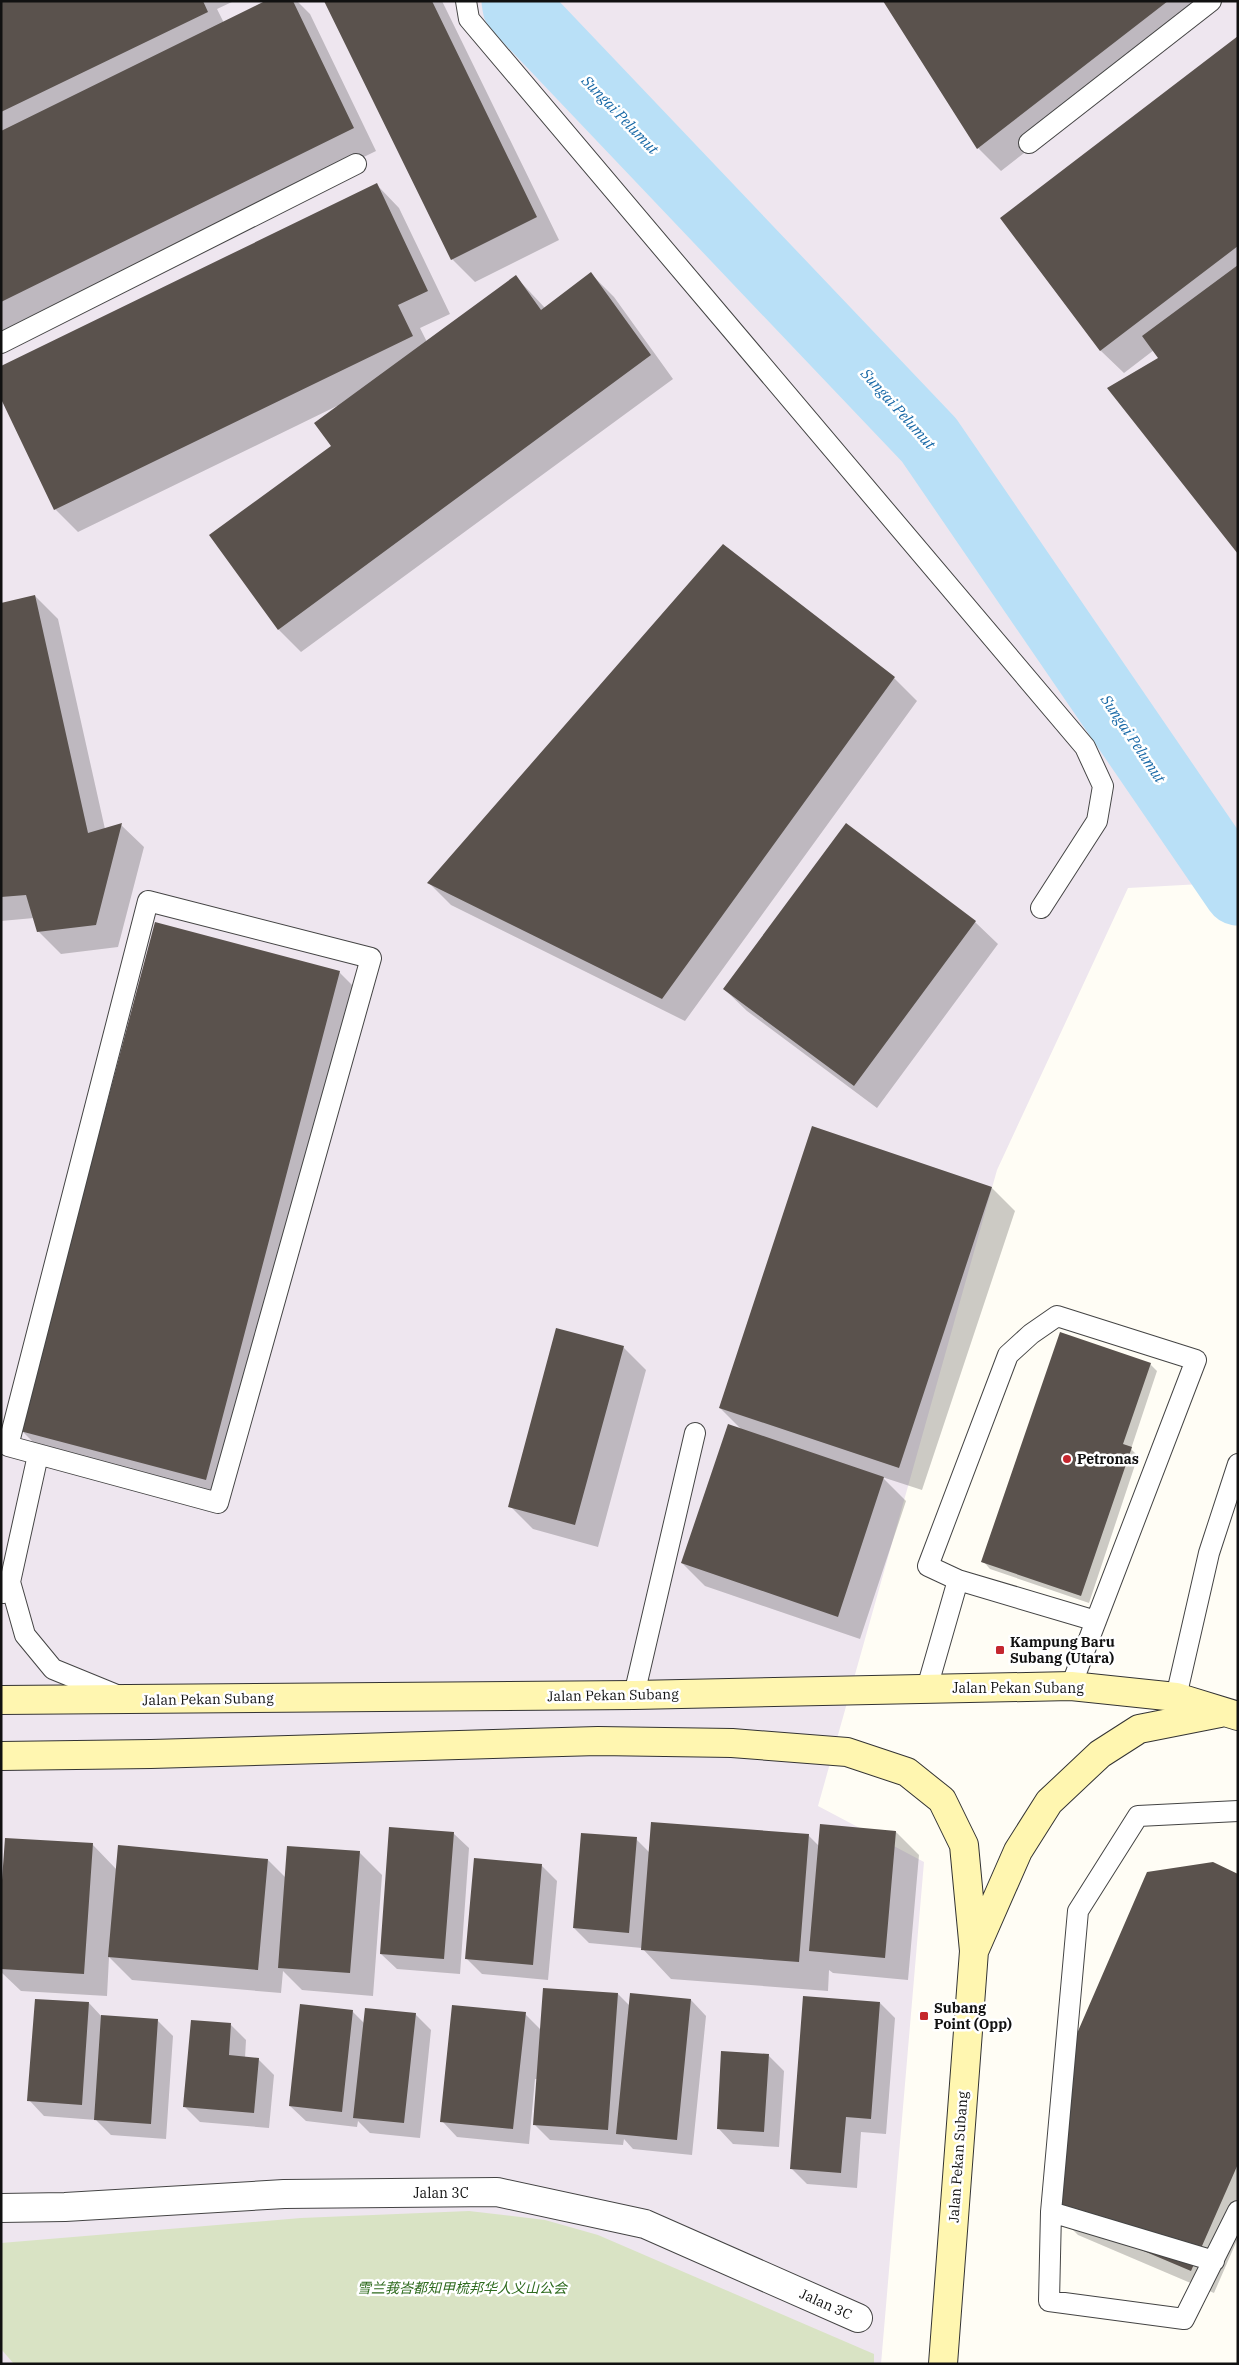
<svg xmlns="http://www.w3.org/2000/svg" width="1239" height="2365" font-family="'IBM Plex Serif','Noto Sans SC',serif">
<style>
.industrial{fill:#eee6ef}
.cemetery{fill:#d9e3c4}
.shadow{fill:#0003}
.lines{fill:none;stroke-linecap:round;stroke-linejoin:round}
.river{stroke:#b9e0f7;stroke-width:69}
.building{fill:#5a524d}
.service-casing{stroke:#444;stroke-width:22}
.minor-casing{stroke:#444;stroke-width:30}
.secondary-casing{stroke:#333;stroke-width:30}
.service{stroke:#fff;stroke-width:20}
.minor{stroke:#fff;stroke-width:28}
.secondary{stroke:#fff6b0;stroke-width:28}
.poi-dot{fill:#c4262e;stroke:#fff;stroke-width:2}
.labels{text-anchor:middle;stroke-width:5;stroke-linejoin:round;paint-order:stroke}
.poi-label{font-size:14px;font-weight:bold;fill:#111;stroke:#fff;text-anchor:start}
.street-label{font-size:14px;fill:#111;stroke:#fff}
.park-label{font-size:14px;font-style:italic;fill:#2f6b1f;stroke:#fff}
.water-label{font-size:15px;font-style:italic;fill:#1768a6;stroke:#fff}
</style>
<rect width="100%" height="100%" fill="#fffdf5"/>
<!-- industrial -->
<path class="industrial" d="M1,1H1238V882L1128,888L997,1170L818,1806L924,1862L881,2364H1Z"/>
<!-- cemetery -->
<path class="cemetery" d="M469,2211L545,2220L598,2235L874,2354V2364H14L1,2349V2243L301,2218Z"/>
<!-- shadow -->
<path class="shadow" d="M1,1H234L217,9L224,23L267,1H297L310,14L376,151L1,335Z
M325,1H442L559,240L475,282L452,259Z
M884,1H1220L1001,171L978,148Z
M1238,37V552L1160,359L1154,350L1124,373L1101,351L1001,219Z
M377,185L399,208L450,314L420,328L427,342L516,277L545,308L591,274L614,297L673,379L301,652L279,630L333,446L337,406L78,532L55,509Z
M35,596L58,619L105,829L121,825L144,847L118,947L61,954L38,931L34,918L1,921V604Z
M894,678L917,701L685,1021L451,905L429,883Z
M975,922L998,944L877,1108L747,1011L724,989Z
M339,972L362,995L229,1502L45,1454L22,1431Z
M992,1188L1015,1211L922,1490L882,1477L906,1501L860,1639L705,1586L682,1563L743,1431L720,1408Z
M623,1347L646,1370L598,1547L533,1529L510,1506Z
M1150,1364L1157,1371L1131,1449L1138,1456L1089,1603L990,1569L983,1561Z
M896,1832L919,1855L908,1980L833,1973L829,1970L828,1991L671,1979L642,1948L589,1943L574,1928L636,1839L649,1852L808,1835L819,1846Z
M453,1833L469,1848L460,1974L397,1969L381,1954Z
M92,1844L117,1870L268,1860L286,1878L359,1852L382,1875L373,1996L302,1990L283,1971L281,1993L132,1980L109,1957L107,1996L21,1991L1,1972V1914Z
M541,1865L557,1881L548,1980L482,1974L466,1958Z
M1238,1875V2238L1214,2293L1078,2235L1055,2212Z
M618,1994L630,2006L691,2000L706,2016L692,2155L633,2149L624,2139L623,2145L550,2140L534,2124L538,2079H535L529,2144L457,2137L442,2121L525,2014L541,2030Z
M89,2003L102,2017L157,2020L173,2036L166,2139L111,2135L96,2120L44,2116L29,2100Z
M880,2003L895,2018L886,2134L861,2132L857,2188L807,2184L791,2168Z
M352,2011L364,2023L415,2014L431,2030L420,2138L370,2133L358,2121L357,2127L306,2121L290,2106Z
M231,2025L246,2040L245,2058L258,2059L274,2075L269,2128L200,2122L184,2106Z
M769,2056L784,2071L779,2147L733,2144L718,2128Z"/>
<g class="lines">
<!-- river -->
<path class="river" d="M516,1L517,7L929,440L1238,891"/>
</g>
<!-- building -->
<path class="building" d="M1,1H203L208,12L1,112Z
M265,1H293L354,128L1,302V131Z
M324,1H432L537,217L451,260Z
M883,1H1168L977,149Z
M1238,36V246L1100,351L1000,218Z
M377,183L428,291L398,305L413,336L54,510L1,399V366Z
M1238,265V554L1107,388L1158,358L1142,336Z
M591,272L651,355L278,630L209,535L331,446L314,423L516,275L541,310Z
M723,544L895,677L662,999L427,883Z
M35,595L88,833L122,823L96,925L37,932L26,895L1,897V603Z
M846,823L976,921L854,1086L723,989Z
M155,922L340,971L206,1480L20,1431Z
M812,1126L992,1187L899,1468L719,1408Z
M556,1328L624,1346L575,1525L508,1507Z
M1060,1332L1151,1363L1123,1444L1132,1447L1081,1596L981,1562Z
M728,1424L884,1477L838,1617L681,1563Z
M651,1822L809,1834L799,1962L641,1950Z
M820,1824L896,1831L885,1958L809,1951Z
M389,1827L454,1832L444,1959L380,1954Z
M581,1833L637,1837L629,1933L573,1928Z
M5,1838L93,1843L84,1974L1,1969V1894Z
M118,1845L268,1859L258,1970L108,1957Z
M287,1846L360,1851L350,1973L278,1968Z
M474,1858L542,1864L533,1965L465,1959Z
M1213,1862L1238,1874V2164L1191,2271L1054,2213L1072,2045L1147,1872Z
M543,1988L618,1993L608,2130L533,2125Z
M630,1993L691,1999L677,2140L616,2134Z
M803,1996L880,2002L871,2119L846,2117L841,2173L790,2169Z
M35,1999L89,2002L82,2105L27,2101Z
M300,2004L353,2010L342,2112L289,2106Z
M452,2005L526,2012L513,2129L440,2122Z
M365,2008L416,2013L404,2123L353,2118Z
M101,2015L158,2019L151,2124L94,2120Z
M191,2020L231,2023L229,2055L259,2058L254,2113L183,2107Z
M721,2051L769,2054L764,2132L717,2129Z"/>
<g class="lines">
<defs>
<path id="service" d="M466,1L469,19L1085,747L1103,786L1097,821L1041,908
M1029,143L1211,1
M1,343L356,164
M148,901L371,958L218,1503L8,1446Z
M10,1582L25,1635L53,1669L119,1696
M3,1593L10,1582L38,1455
M1071,1686L1196,1360L1057,1316L1031,1334L1008,1355L928,1566L958,1580L1096,1621
M927,1688L958,1580
M634,1695L695,1433
M1176,1697L1209,1553L1238,1464
M1051,2212L1049,2301L1184,2319L1238,2211
M1214,2261L1051,2212L1078,1911L1138,1816L1238,1811"/>
<path id="minor" d="M1,2208L65,2207L284,2194L497,2192L645,2224L858,2318"/>
<path id="secondary" d="M1,1700L634,1695L1071,1686L1176,1697L1238,1716
M1,1756L151,1754L598,1741L732,1743L847,1752L907,1772L942,1800L964,1845L974,1951L943,2364
M975,1949L1018,1851L1049,1802L1100,1754L1139,1729L1220,1713"/>
</defs>
<!-- service casing -->
<use href="#service" class="service-casing"/>
<!-- minor casing -->
<use href="#minor" class="minor-casing"/>
<!-- secondary casing -->
<use href="#secondary" class="secondary-casing"/>
<!-- service -->
<use href="#service" class="service"/>
<!-- minor -->
<use href="#minor" class="minor"/>
<!-- secondary -->
<use href="#secondary" class="secondary"/>
</g>
<!-- markers -->
<g class="poi-dot">
<circle cx="1067" cy="1459" r="5"/>
<rect x="995" y="1645" width="10" height="10" rx="2.5"/>
<rect x="919" y="2011" width="10" height="10" rx="2.5"/>
</g>
<g class="labels">
<!-- poi labels -->
<g class="poi-label">
<text x="1077" y="1464">Petronas</text>
<text x="1010" y="1647">Kampung Baru<tspan x="1010" dy="16">Subang (Utara)</tspan></text>
<text x="934" y="2013">Subang<tspan x="934" dy="16">Point (Opp)</tspan></text>
</g>
<!-- street labels -->
<g class="street-label">
<text x="1018" y="1693">Jalan Pekan Subang</text>
<text transform="translate(613 1695) rotate(-1)" y="5">Jalan Pekan Subang</text>
<text transform="translate(208 1699) rotate(-1)" y="5">Jalan Pekan Subang</text>
<text transform="translate(958 2157) rotate(-86)" y="5">Jalan Pekan Subang</text>
<text x="441" y="2198">Jalan 3C</text>
<text transform="translate(826 2304) rotate(24)" y="5">Jalan 3C</text>
</g>
<!-- park labels -->
<g class="park-label">
<text x="462" y="2293">雪兰莪峇都知甲梳邦华人义山公会</text>
</g>
<!-- water labels -->
<g class="water-label">
<text transform="translate(620 115) rotate(46)" y="5">Sungai Pelumut</text>
<text transform="translate(898 409) rotate(48)" y="5">Sungai Pelumut</text>
<text transform="translate(1133 739) rotate(56)" y="5">Sungai Pelumut</text>
</g>
</g>
<!-- border -->
<rect width="1239" height="2365" fill="none" stroke="#111111" stroke-width="5"/>
</svg>
